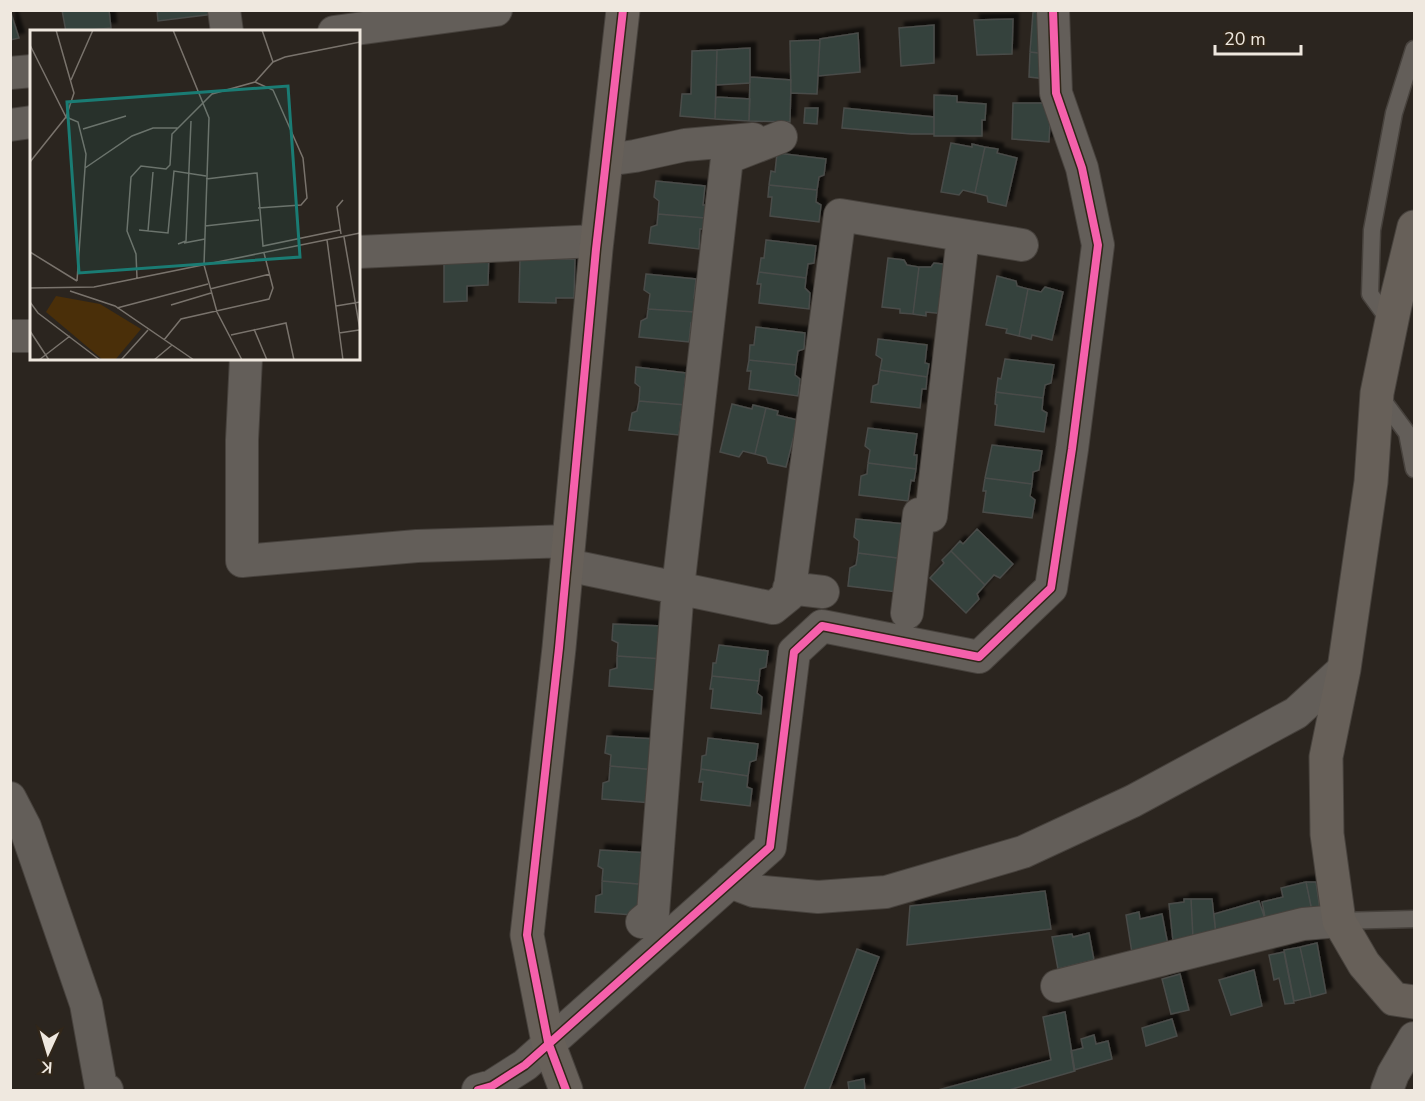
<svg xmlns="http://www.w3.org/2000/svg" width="1425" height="1101" font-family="'Nunito Sans',sans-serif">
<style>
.building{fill:#34423e;stroke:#4a4c49;stroke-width:1.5;filter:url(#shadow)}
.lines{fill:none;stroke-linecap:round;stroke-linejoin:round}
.lane-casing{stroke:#47423d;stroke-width:19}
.street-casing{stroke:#47423d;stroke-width:34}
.secondary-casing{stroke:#47423d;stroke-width:35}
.lane{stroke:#635e59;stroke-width:16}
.street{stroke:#635e59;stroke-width:32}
.secondary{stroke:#676059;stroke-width:33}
.cycleway-casing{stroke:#312619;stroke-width:11}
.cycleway{stroke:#f560ab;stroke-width:8}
.inset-road{fill:none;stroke:#79736c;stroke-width:1.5}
.view{fill:#1a7c74;fill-opacity:0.15;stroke:#1a7c74;stroke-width:3}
.inset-edge{fill:none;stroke:#efe8df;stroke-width:3}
</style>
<defs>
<filter id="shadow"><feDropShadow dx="5.5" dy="-5.5" stdDeviation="1.5" flood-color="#0009"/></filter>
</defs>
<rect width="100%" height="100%" fill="#2b251f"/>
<!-- building -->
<path class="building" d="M10,10L19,38L10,40Z
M62,10H109L111,28L66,32Z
M157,10H222V13L158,21Z
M1049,11L1048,54L1030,52L1033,12Z
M1013,19L1012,54L977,55L974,20Z
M934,25V63L901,66L899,28Z
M858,33L860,72L818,76L820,39Z
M820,40L817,94L791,93L790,41Z
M750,48V83L716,85L717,50Z
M717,50L715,119L680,116L682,94H691L692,51Z
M1030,52L1048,54L1046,79L1029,77Z
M750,77L791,80L790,122L749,121Z
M934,95L957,96V102L986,104L985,120H982V136H934Z
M716,97L750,99L749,121L715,119Z
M1013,103H1051L1049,142L1012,139Z
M805,108H818L817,124L804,123Z
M844,108L934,117V134H911L842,128Z
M951,143L972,147V144L985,147L975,193L963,190L959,195L941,192Z
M985,147L998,149L997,153L1017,158L1006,206L988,202L987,196L975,193Z
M777,153L826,159L824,175L819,177L817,190L769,185L771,171L775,172Z
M656,181L705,186L703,205H706L705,218L658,214L659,201L654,197Z
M769,185L817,190L816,202L821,205L819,222L770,216L772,197H768Z
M658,214L705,218L704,229H700L699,249L649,243L651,227L657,225Z
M766,240L816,246L814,263L808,264L806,278L759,272L761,258H764Z
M489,249L488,285L467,286V301L444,302V251Z
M888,258L904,260L907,265L919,267L913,314L900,313V309L882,307Z
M520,259H575L574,298H556V303L519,302Z
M934,263L951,265L945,314L926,312V316L913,314L919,267H931Z
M759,272L806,278L805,288L810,293L809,309L759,303L761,284H757Z
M646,274L696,279L694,298H697L695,312L648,309L650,294L644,290Z
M997,276L1016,281L1017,286L1028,289L1019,336L1006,333L1007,329L986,325Z
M1045,287L1063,292L1052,340L1032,335L1031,339L1019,336L1028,289L1041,292Z
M648,309L695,312V324L691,323L689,342L639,337L641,321L647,318Z
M756,327L805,333L804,349L798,351L796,365L749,360L750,345H754Z
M878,339L927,345L925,363L929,364L927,377L880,370L882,359L876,355Z
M1005,359L1054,365L1051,383L1045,385L1043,398L996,392L998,378L1001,379Z
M749,360L796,365L795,375L800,379L798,396L749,389L751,371H747Z
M636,367L686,373L684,391L687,392L686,405L639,401L640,387L635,383Z
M880,370L927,377L926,389H922L920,408L871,402L873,386L878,384Z
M996,392L1043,398L1042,410L1047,413L1044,432L995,425L997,405L995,404Z
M639,401L686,405L684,417H681L679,435L629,430L632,413L637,411Z
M732,404L752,409L753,405L766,408L755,454L743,451L739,457L720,452Z
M766,408L778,411L777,415L798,420L786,467L768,463L766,457L755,454Z
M868,428L917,434L914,455H917L916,469L868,463L870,450L865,446Z
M992,445L1042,451L1039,470L1033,472L1032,484L985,478Z
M868,463L916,469L914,481L911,480L908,501L859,495L861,476L867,474Z
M985,478L1032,484L1030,496L1035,500L1032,518L983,512L986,491H983Z
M856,519L905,524V559L858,553L859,541L854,537Z
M977,529L1013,564L1000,578L994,575L985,585L951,551L960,541L963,544Z
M951,551L985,585L977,594L979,599L966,613L930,578L944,563L942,560Z
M858,553L905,559L897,592L848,586L850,568L856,565Z
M613,624L662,626L664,659L617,656L618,643L612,640Z
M719,645L768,651L766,667L760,669L759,681L712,676L713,663H716Z
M617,656L664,659L659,690L609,686L610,670L617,668Z
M712,676L759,681L757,693L762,697L761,714L711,708L713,689H710Z
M607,736L656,739L657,770L610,766L611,755L605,753Z
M708,738L758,744L756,760L750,762L748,776L701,769L702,756L706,755Z
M610,766L657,770L652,803L602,799L603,783L609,781Z
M701,769L748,776L747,787L752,789L750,806L701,800L703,782H699Z
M600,850L649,853L650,885L602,881L603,869L598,866Z
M602,881L650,885L645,916L595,912L596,896L602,894Z
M1306,882H1316L1320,909L1312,911Z
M1306,882L1312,911L1266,922L1262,902L1283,897L1281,888Z
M1045,891L1051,929L907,945L910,906Z
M1184,899H1191L1193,938L1173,941L1169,904L1184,902Z
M1191,899H1212L1216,935L1193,938Z
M1259,901L1266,922L1216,935L1214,914Z
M1139,912L1140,919L1162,914L1168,945L1132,953L1126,915Z
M1089,933L1094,960L1058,969L1052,937L1072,934L1073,937Z
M1317,943L1326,993L1311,997L1300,947Z
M1300,947L1311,997L1294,1001L1284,950Z
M857,949L879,957L829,1090H804Z
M1284,952L1294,1003L1285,1004L1279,978L1274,980L1269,955Z
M1254,970L1262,1006L1231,1015L1219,980Z
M1180,974L1189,1010L1171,1014L1162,979Z
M1065,1012L1075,1071L1009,1090H938L1051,1060L1043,1017Z
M1172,1019L1177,1036L1146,1046L1142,1028Z
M1094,1035L1096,1044L1108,1041L1112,1059L1074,1070L1071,1051L1083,1048L1081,1039Z
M864,1079L865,1090H849L848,1082Z"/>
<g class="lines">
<defs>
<path id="lane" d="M1391,323L1370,294L1372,230L1394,113L1414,49
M1379,395L1407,433L1414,469
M1339,921L1414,919"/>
<path id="street" d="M224,10L227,32
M334,32L496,10
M10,73L32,71
M10,125L32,122
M606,160L635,156L685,145L753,139
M358,252L597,241
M10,336H32
M246,358L242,440V561L417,546L569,541
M567,565L773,608L789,595L840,215L1022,245
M789,588L823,592
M907,613L919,514L931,516L963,236
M10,798L25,827L86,1004L101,1087L107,1090
M730,882L754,891L818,897L886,892L1023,852L1133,801L1296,713L1344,669
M642,922L653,913L678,588L727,158L781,137
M1057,986L1303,924L1339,921
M478,1090L492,1086L525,1065L770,847L794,652L822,626L979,657L1051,588L1072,449L1098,245L1082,168L1056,93L1053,10
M1387,1090L1393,1074L1414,1038"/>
<path id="secondary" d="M1414,227L1395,305L1377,393L1371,482L1344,669L1326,757L1327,834L1339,921L1364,964L1394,999L1414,1002
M566,1090L548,1042L527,935L559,648L596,249L623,10"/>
</defs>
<!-- lane casing -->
<use href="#lane" class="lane-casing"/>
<!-- street casing -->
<use href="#street" class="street-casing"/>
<!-- secondary casing -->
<use href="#secondary" class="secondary-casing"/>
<!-- lane -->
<use href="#lane" class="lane"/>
<!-- street -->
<use href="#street" class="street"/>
<!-- secondary -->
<use href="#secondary" class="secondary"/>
<defs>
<path id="cycleway" d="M478,1090L492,1086L525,1065L770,847L794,652L822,626L979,657L1051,588L1072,449L1098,245L1082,168L1056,93L1053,10
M566,1090L548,1042L527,935L559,648L596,249L623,10"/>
</defs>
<!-- cycleway casing -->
<use href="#cycleway" class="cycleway-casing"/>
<!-- cycleway -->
<use href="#cycleway" class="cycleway"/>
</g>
<!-- overview -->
<g transform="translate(30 30)">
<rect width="330" height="330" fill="#2b251f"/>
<path d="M26,266L70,274L111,299L85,330H73L16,282Z" fill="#4a2f09"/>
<path class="inset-road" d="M143,0L179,88L174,235L187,282L212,330M232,0L243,32M0,15L36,87L44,63L26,0M41,50L63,0M225,52L243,60L273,128L277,168L271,175L228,178M53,99L96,86M0,132L36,87L48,92L56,124L47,251M55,138L102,106L123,98H148M176,149L227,143L233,216L310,200M175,196L229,190M109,200L138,203L144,141L176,146M118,201L123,142M311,204L307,177L313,170M314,207L330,300M297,210L313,330M154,213L175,209M148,214L156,211L161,91M0,222L47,251M107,248L106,224L97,201L101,147L111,136L136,139L140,135L142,104L182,64L225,52L243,32L255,27L330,12M0,258L64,257L330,203M180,259L240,244M40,261L85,276L164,330M0,272L8,283L70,330M141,275L181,263M306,276L330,272M87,278L178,254M224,299L237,330M0,301L19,330M309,303L329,300M201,305L256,293L264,330M134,310L151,289L239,269L243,258L234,223M9,330L40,306M91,330L118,300M124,330L142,315"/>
<path class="view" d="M258,56L270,227L49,243L37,72Z"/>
<rect width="330" height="330" class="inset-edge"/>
</g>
<!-- border -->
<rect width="1425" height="1101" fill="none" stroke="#efe8df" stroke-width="24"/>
<!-- north arrow -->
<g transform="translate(48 1053) rotate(184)" stroke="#312619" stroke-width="4.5" paint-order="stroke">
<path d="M0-4.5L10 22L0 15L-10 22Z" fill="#efe8df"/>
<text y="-9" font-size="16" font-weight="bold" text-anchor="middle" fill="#efe8df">K</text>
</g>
<!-- scale -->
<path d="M1215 45v9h86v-9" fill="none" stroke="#efe8df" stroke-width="3"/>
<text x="1224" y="45" font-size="18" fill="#efe8df" stroke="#312619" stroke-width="4.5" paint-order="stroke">20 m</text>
</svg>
